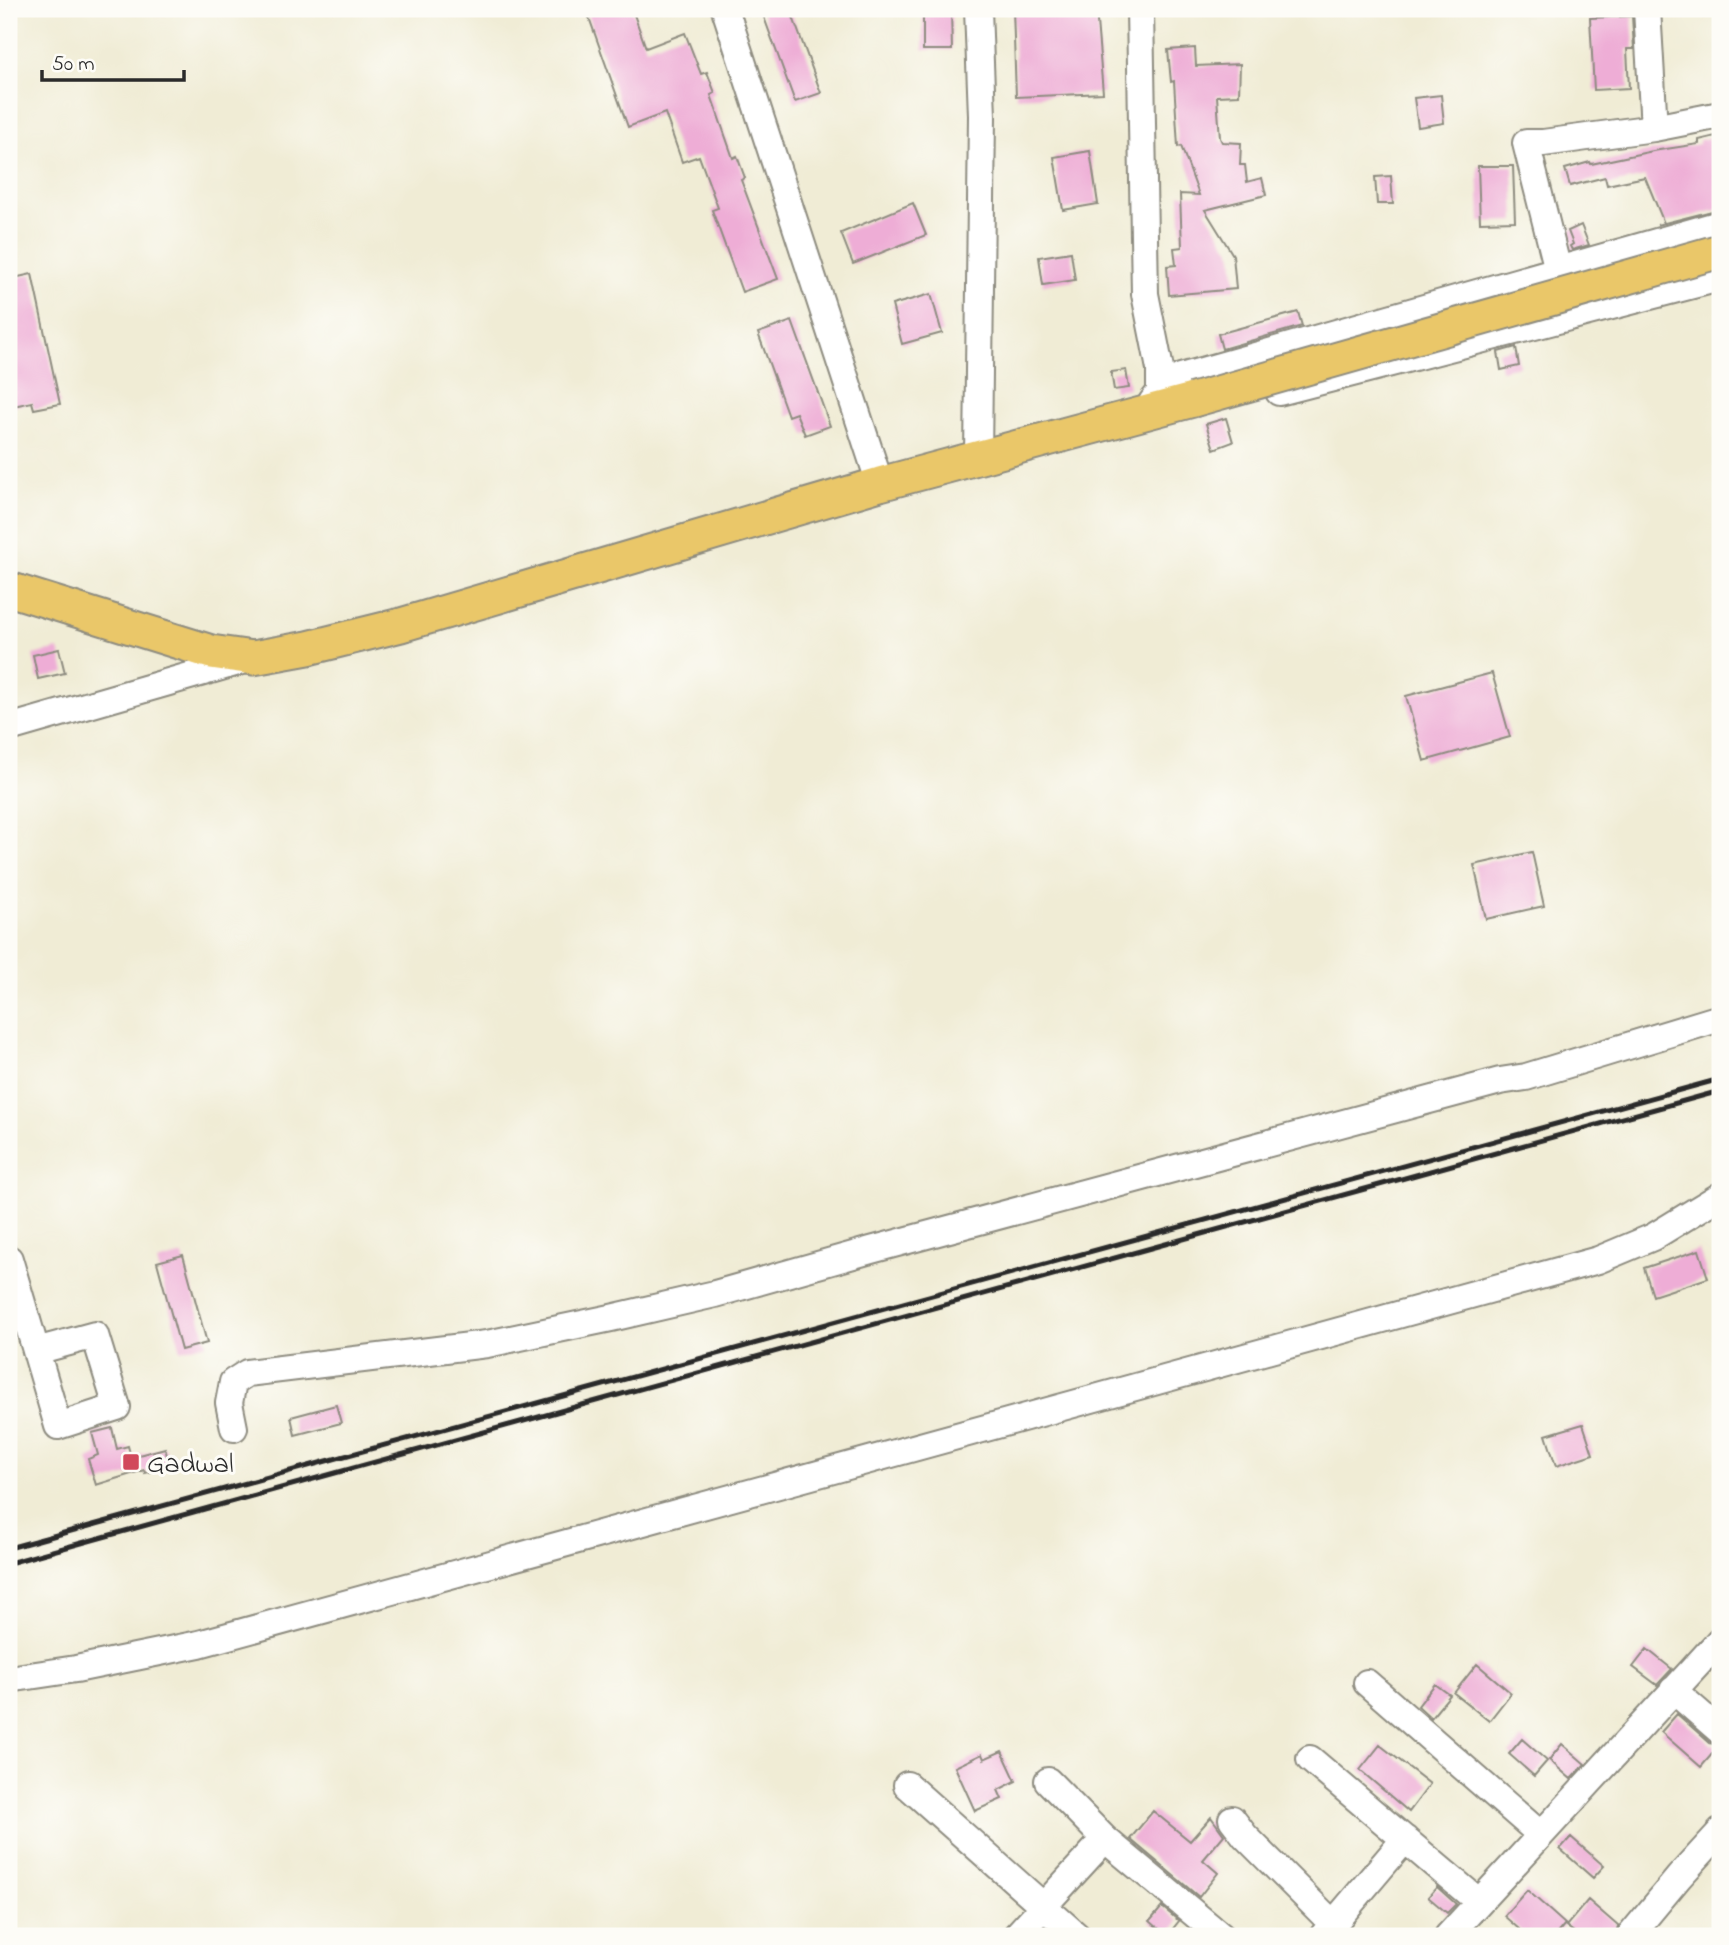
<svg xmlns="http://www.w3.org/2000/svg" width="1729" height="1945" font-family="'Indie Flower',sans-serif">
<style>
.building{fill:#eeadd6}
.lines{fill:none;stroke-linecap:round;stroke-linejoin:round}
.minor-casing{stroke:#8e8c80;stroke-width:30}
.major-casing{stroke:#8e8c80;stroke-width:37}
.minor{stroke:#fff;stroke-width:26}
.major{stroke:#eac769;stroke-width:33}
.rail{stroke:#2b2b2b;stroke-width:5}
.major-bridge-casing{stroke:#8e8c80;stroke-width:37;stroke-linecap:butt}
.major-bridge{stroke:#eac769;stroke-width:33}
.poi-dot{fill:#d1495b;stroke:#fdfcf7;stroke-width:2.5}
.labels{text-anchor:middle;stroke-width:6;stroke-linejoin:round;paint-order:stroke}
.poi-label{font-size:28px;fill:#2b2b2b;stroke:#fdfcf7;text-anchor:start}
</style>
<rect width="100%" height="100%" fill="#fdfcf7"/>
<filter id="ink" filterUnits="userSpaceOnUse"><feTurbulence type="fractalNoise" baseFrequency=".0143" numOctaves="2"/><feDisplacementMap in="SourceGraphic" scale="14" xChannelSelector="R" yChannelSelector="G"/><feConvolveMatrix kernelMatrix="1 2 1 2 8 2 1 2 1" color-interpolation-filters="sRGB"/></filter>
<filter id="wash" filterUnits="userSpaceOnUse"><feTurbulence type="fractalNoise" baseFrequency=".00686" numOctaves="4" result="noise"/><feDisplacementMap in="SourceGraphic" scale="28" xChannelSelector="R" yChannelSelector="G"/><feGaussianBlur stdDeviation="1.57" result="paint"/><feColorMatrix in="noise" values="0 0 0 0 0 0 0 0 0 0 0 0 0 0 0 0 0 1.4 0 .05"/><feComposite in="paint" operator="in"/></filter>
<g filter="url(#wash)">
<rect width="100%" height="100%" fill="#f0ecd5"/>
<g id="blocks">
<!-- building -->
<path class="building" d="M586,9H632L646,48L685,33L701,74L707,72L715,93L711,95L733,158L737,156L745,178L741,180L778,279L742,292L712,210L718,208L699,156L682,162L665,113L628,127Z
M761,9H790L821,93L795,102Z
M923,9H951L952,50H923Z
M1013,9H1096L1103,93L1016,97Z
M1632,16L1634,49H1627L1629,88L1594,90L1590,18Z
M1195,48L1196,66L1240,64L1239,95L1217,96L1220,138L1222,142L1241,143L1240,165H1245L1247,182L1262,178L1266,195L1205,210L1233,255L1236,289L1169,295L1167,266L1176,265L1174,248L1182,247L1180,194L1199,195L1181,146L1178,147L1174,81L1171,82L1168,50Z
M1441,95L1444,123L1418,127L1414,98Z
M1720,135V209L1657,225L1664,223L1645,177L1607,185L1605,177L1570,186L1565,169L1590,162L1591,164L1653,151L1699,144V140Z
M1090,151L1098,204L1063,210L1054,157Z
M1478,166H1513L1515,221L1480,222Z
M1391,176L1393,204H1377L1375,177Z
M913,203L926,235L853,264L841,233Z
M1581,225L1589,245L1572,250L1570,246L1573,244L1568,231Z
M1071,252L1075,280L1043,285L1039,257Z
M32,274L60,404L34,409L32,402L9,407V279Z
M931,294L942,333L902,344L892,305Z
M1298,312L1302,326L1222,349L1218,334Z
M792,321L830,426L805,435L796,413L788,416L758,333Z
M1516,347L1519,366L1501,370L1498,352Z
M1126,370L1129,388L1114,390L1111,372Z
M1226,418L1233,442L1214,449L1206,424Z
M59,649L65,673L38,679L33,655Z
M1492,673L1510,737L1424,761L1406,696Z
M1532,852L1544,906L1486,919L1474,865Z
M1699,1250L1708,1278L1653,1296L1644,1268Z
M183,1255L207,1343L181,1350L157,1262Z
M336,1405L341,1423L295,1435L291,1417Z
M1583,1424L1593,1454L1556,1466L1546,1435Z
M112,1428L117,1449L128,1446L131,1457L165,1448L170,1467L145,1473L144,1470L96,1485L88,1459L98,1455L92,1433Z
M1647,1649L1672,1669L1657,1685L1633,1667Z
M1477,1664L1511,1693L1489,1721L1454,1693Z
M1435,1684L1450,1695L1431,1718L1418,1706Z
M1677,1714L1710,1743L1719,1746L1701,1767L1661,1732Z
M1522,1739L1547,1761L1534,1776L1509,1754Z
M1562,1744L1585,1764L1571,1779L1549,1760Z
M1380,1745L1430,1784L1409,1812L1360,1770Z
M1002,1751L1016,1781L998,1790L1002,1799L975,1811L955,1767L982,1754L984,1759Z
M1153,1811L1190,1841L1211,1817L1224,1835L1203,1860L1218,1873L1199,1897L1130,1839Z
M1571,1837L1604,1866L1593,1878L1560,1849Z
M1437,1887L1456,1904L1447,1913L1428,1897Z
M1527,1890L1565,1924L1555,1936H1527L1504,1916Z
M1588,1900L1618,1926L1615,1936H1579L1566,1926Z
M1162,1907L1179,1921L1167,1936L1150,1921Z"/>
</g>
</g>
<g filter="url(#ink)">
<use href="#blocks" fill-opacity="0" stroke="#8e8c80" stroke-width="2"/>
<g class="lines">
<defs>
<path id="minor" d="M725,9L880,484
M1140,9L1145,294L1160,369V392L1152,402
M1647,9L1654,128
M1562,286L1526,143H1543L1654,128L1720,115
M1160,392L1181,377L1720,224
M1279,392L1720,278
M978,457L982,116L978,9
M9,728L245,660
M9,1259C25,1314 42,1370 58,1426L117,1407L95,1335L36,1351
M234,1428L229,1403L233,1382L247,1373L487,1344L611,1318L715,1294L871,1250L1500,1081L1526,1077L1720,1018
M9,1679L76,1669L199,1644L1598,1260L1653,1237L1720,1196
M1367,1683L1541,1835
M1673,1690L1720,1731
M1310,1759L1479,1902
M1048,1781L1105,1839L1221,1936
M907,1785L1077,1936
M1232,1819L1245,1836L1333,1924
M1016,1936L1105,1839
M1323,1936L1405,1839
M1448,1936L1720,1640
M1630,1936L1679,1877L1720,1832"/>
<path id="major" d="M9,589L211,652L253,658L308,648L401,625L880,484L1193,400"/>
</defs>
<!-- minor casing -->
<use href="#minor" class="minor-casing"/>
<!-- major casing -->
<use href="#major" class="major-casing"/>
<!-- minor -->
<use href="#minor" class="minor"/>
<!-- major -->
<use href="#major" class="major"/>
<!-- rail -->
<path class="rail" d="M9,1548L1720,1079
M9,1563L1720,1091"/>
<defs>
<path id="major-bridge" d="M1193,400L1720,251"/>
</defs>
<!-- major-bridge casing -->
<use href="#major-bridge" class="major-bridge-casing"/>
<!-- major-bridge -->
<use href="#major-bridge" class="major-bridge"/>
</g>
</g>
<!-- markers -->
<rect class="poi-dot" x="122" y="1453" width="18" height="18" rx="3.5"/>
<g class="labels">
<!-- poi labels -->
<g class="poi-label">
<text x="147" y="1472">Gadwal</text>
</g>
</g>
<!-- margin -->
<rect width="1729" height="1945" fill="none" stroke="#fdfcf7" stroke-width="35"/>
<!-- scale -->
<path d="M42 70v10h142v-10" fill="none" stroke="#2b2b2b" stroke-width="3.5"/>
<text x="52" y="70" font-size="21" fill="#2b2b2b" stroke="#fdfcf7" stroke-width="5" paint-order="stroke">50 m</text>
</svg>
